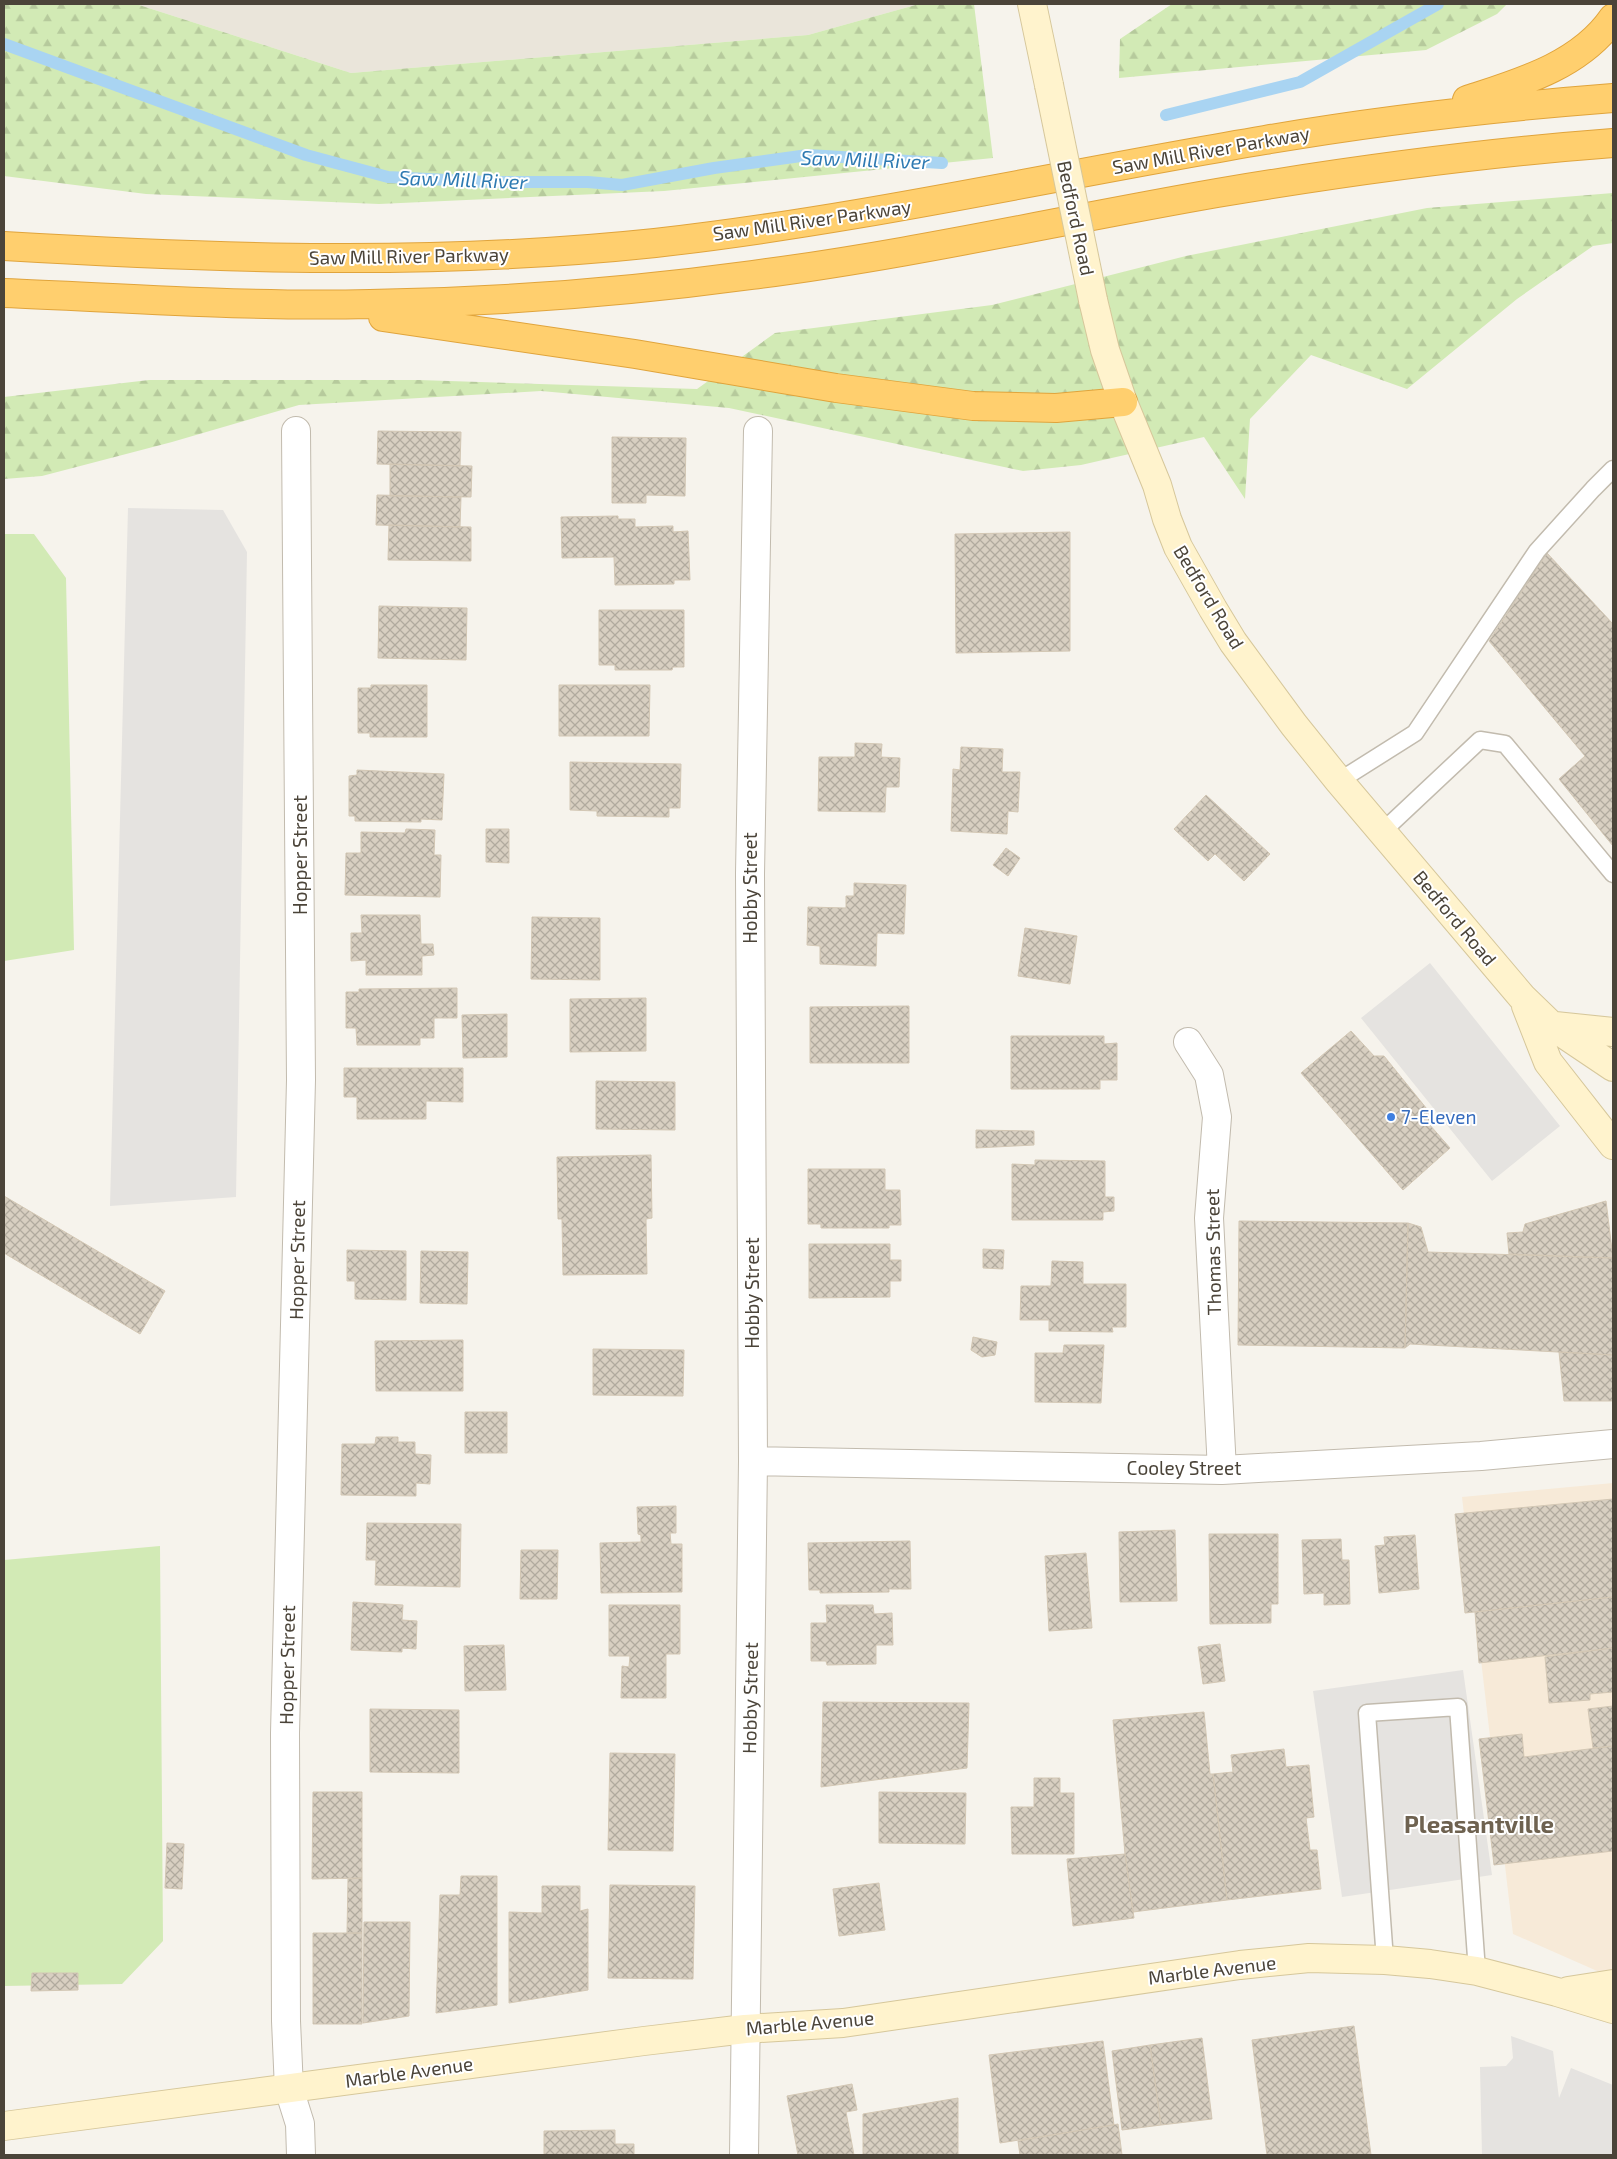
<svg xmlns="http://www.w3.org/2000/svg" width="1617" height="2159" font-family="'Exo 2',sans-serif">
<style>
.residential{fill:#eae5da}
.commercial{fill:#f7ead8}
.forest{fill:url(#forest-firs)}
.garden{fill:#d2eab5}
.parking{fill:#e5e3e0}
.lines{fill:none;stroke-linecap:round;stroke-linejoin:round}
.stream{stroke:#a9d4f2;stroke-width:12}
.building{fill:url(#building-cross-hatch);stroke:#d3c7b4}
.lane-casing{stroke:#c2bbae;stroke-width:19}
.street-casing{stroke:#c2bbae;stroke-width:30}
.secondary-casing{stroke:#d6c79b;stroke-width:30}
.highway-casing{stroke:#e0a43c;stroke-width:30}
.lane{stroke:#fff;stroke-width:16}
.street{stroke:#fff;stroke-width:28}
.secondary{stroke:#fff3cd;stroke-width:28}
.highway{stroke:#ffcf6e;stroke-width:28}
.secondary-bridge-casing{stroke:#d6c79b;stroke-width:30;stroke-linecap:butt}
.secondary-bridge{stroke:#fff3cd;stroke-width:28}
.shop-dot{fill:#3f7fe0;stroke:#fff;stroke-width:2}
.labels{text-anchor:middle;stroke-width:4;stroke-linejoin:round;paint-order:stroke}
.street-label{font-size:19px;fill:#4b4439;stroke:#fff}
.shop-label{font-size:19px;fill:#366cbe;stroke:#fff;text-anchor:start}
.water-label{font-size:20px;font-style:italic;fill:#2e7ab2;stroke:#fff}
.district-label{font-size:24px;font-weight:bold;fill:#6e6250;stroke:#fff}
</style>
<defs>
<pattern id="forest-firs" width="22" height="20" patternUnits="userSpaceOnUse" patternTransform="scale(1.25)"><rect width="22" height="20" fill="#d2eab5"/><path d="M5 1l3.5 6h-7zM16 11l3.5 6h-7z" fill="#b6ca9c"/></pattern>
<pattern id="building-cross-hatch" width="8" height="8" patternUnits="userSpaceOnUse" patternTransform="scale(1.25)"><rect width="8" height="8" fill="#d8cfc1"/><path d="M0 0l8 8M0 8l8-8" fill="none" stroke="#b1aa9e"/></pattern>
</defs>
<rect width="100%" height="100%" fill="#f6f3ec"/>
<!-- residential -->
<path class="residential" d="M136,4H919L808,35L351,73Z"/>
<!-- commercial -->
<path class="commercial" d="M1613,1483V1978L1513,1934L1462,1497Z"/>
<!-- forest -->
<path class="forest" d="M4,4H136L351,73L808,35L919,4H974L993,158L664,191L379,204L146,194L4,176Z
M1172,4H1507L1497,14L1426,50L1119,78L1120,39Z
M1613,193V243L1593,246L1517,299L1407,389L1311,355L1250,419L1245,499L1204,437L1081,465L1023,471L729,408L541,391L299,405L172,442L42,476L4,479V397L149,380H419L697,389L775,333L992,305L1186,256L1427,208Z"/>
<!-- garden -->
<path class="garden" d="M4,534H34L66,578L74,950L4,961Z
M160,1546L163,1941L122,1984L4,1986V1560Z"/>
<!-- parking -->
<path class="parking" d="M128,508L223,510L247,552L236,1197L110,1206Z
M1430,963L1560,1126L1492,1181L1361,1018Z
M1463,1670L1492,1875L1342,1897L1313,1691Z
M1511,2036L1553,2051L1559,2098L1571,2068L1613,2085V2155H1482L1480,2067L1506,2066L1513,2058Z"/>
<g class="lines">
<!-- stream -->
<path class="stream" d="M4,44L306,155L388,177L488,182H588L622,185L714,168L808,155L942,163
M1166,115L1300,82L1438,4"/>
</g>
<!-- building -->
<path class="building" d="M378,431L461,432L460,466L377,464Z
M612,437L686,438L685,496L646,495V503H612Z
M390,464L472,466L471,497L390,496Z
M377,495L461,497L460,527L376,525Z
M618,516V519H635V527L673,526V532L688,531L690,580H674V584L615,585L614,557L562,558L561,517Z
M389,525L471,527V561L388,560Z
M1070,532V651L956,653L955,534Z
M1547,553L1613,624V846L1559,779L1585,756L1489,641Z
M379,606L467,608L466,660L378,658Z
M599,610H684V667H673L672,670H615V665H599Z
M371,685H427V737H370V733H358V688H371Z
M559,685H650L649,736H559Z
M855,743L882,744L881,757L900,758L899,787H886L885,812L818,811L819,757H855Z
M961,747L1003,749L1002,772H1020L1018,812L1008,811L1007,834L951,831L953,769L960,770Z
M570,762L681,764L680,808H669V817L597,816V811L570,810Z
M357,770L444,774L442,820L421,819V822L355,821V816H349V776L357,775Z
M1206,795L1270,854L1244,881L1215,854L1208,861L1174,829Z
M406,829L435,830L434,855H441L440,897L345,895L346,853H361V832L405,833Z
M486,829H509V863L486,862Z
M1006,848L1020,858L1008,876L993,865Z
M854,883L906,885L904,934L877,933L876,966L820,964V946L807,945L808,907L846,908V896H854Z
M361,915H420L421,944H433L434,955L422,956V975H366V960L351,961V933H362Z
M532,917L600,918V980L531,979Z
M1025,928L1077,936L1070,984L1018,976Z
M457,988V1018H434V1038H420V1045H357L356,1028H346V992H359V989Z
M646,998V1051L570,1052V999Z
M909,1006V1063H810V1007Z
M507,1014V1057L463,1058L462,1015Z
M1351,1031L1374,1056H1384L1431,1114L1429,1124L1450,1148L1403,1190L1301,1073Z
M1011,1036H1104V1044L1117,1043V1080H1100V1089H1011Z
M344,1068H463V1102L426,1101V1119H357V1097H344Z
M596,1081L675,1082V1130L596,1129Z
M976,1130L1034,1131V1145L976,1148Z
M651,1155L652,1218L646,1219L647,1274L563,1275L562,1219H558L557,1157Z
M1035,1160L1105,1161V1197H1114V1211L1103,1212V1220H1012V1164L1035,1165Z
M808,1169H885V1190H900L901,1225H889V1228H821V1224H808Z
M4,1196L165,1291L140,1334L4,1253Z
M1606,1201L1613,1258L1509,1254L1507,1233L1523,1232L1525,1224Z
M1239,1221L1408,1223L1405,1348L1238,1345Z
M1408,1223L1421,1227L1428,1252L1613,1258V1355L1410,1344L1405,1348Z
M809,1244H890V1260H901V1281H890V1297L809,1298Z
M983,1249L1004,1250L1003,1269L983,1268Z
M347,1250L406,1251V1300L355,1299V1281H347Z
M421,1251L468,1252L467,1304L420,1303Z
M1052,1261L1083,1262V1284H1126V1327H1112L1113,1332L1049,1331V1320H1020L1021,1286H1051Z
M973,1337L997,1342L995,1355L982,1357L971,1350Z
M463,1340V1391H376L375,1341Z
M1064,1345H1104L1101,1403L1035,1402V1353H1063Z
M593,1349L684,1350L683,1396L593,1395Z
M1559,1352L1613,1355V1401H1564Z
M465,1412H507V1453H465Z
M376,1437H398V1442H415V1454L431,1455L430,1484L416,1483V1496L341,1495L342,1444H375Z
M1613,1499V1597L1465,1613L1455,1514Z
M676,1506V1533H670L671,1544H682V1592L601,1593L600,1543L641,1542V1535L638,1534L637,1507Z
M367,1523L461,1524L460,1587L375,1585L376,1560H366Z
M1175,1530L1177,1601L1120,1602L1119,1532Z
M1209,1534H1278V1604H1271V1623L1210,1624Z
M1415,1535L1419,1589L1379,1593L1375,1546L1385,1545L1384,1537Z
M1341,1539L1342,1560H1349L1350,1604L1324,1605V1593L1304,1594L1302,1540Z
M910,1541L911,1589H889V1592L820,1593V1590H809L808,1543Z
M521,1550H558L557,1599H520Z
M1086,1553L1092,1628L1049,1631L1045,1556Z
M1613,1597V1648L1479,1663L1475,1612Z
M353,1602L403,1605L402,1620L417,1621L416,1649L402,1648V1652L351,1650Z
M609,1605H680V1654H666V1698H621L622,1666L629,1667L630,1656H609Z
M826,1605H873L874,1614L892,1613L893,1645H876V1664L827,1665L826,1661H811V1623H827Z
M1220,1644L1225,1681L1203,1684L1198,1647Z
M504,1645L506,1690L465,1691L464,1646Z
M1613,1648V1692L1590,1694V1700L1549,1703L1545,1657Z
M823,1702L969,1703L967,1768L821,1787Z
M1613,1706V1746L1593,1748L1588,1709Z
M370,1709L459,1710V1773L370,1772Z
M1204,1712L1210,1774H1213L1227,1900L1133,1912L1125,1854L1113,1720Z
M1522,1734L1524,1757L1613,1746V1851L1494,1865L1479,1739Z
M1284,1749L1286,1767L1309,1765L1314,1817L1306,1818L1310,1850H1317L1321,1889L1227,1900L1213,1774L1233,1772L1231,1755Z
M610,1753L675,1754L673,1851L608,1850Z
M1034,1778H1060V1793H1074V1854H1012L1011,1807H1034Z
M313,1792H362V1878L312,1879Z
M879,1792L966,1793L965,1844L879,1843Z
M167,1843L184,1844L182,1889L165,1888Z
M1125,1854L1134,1918L1073,1926L1067,1859Z
M461,1876H497V2005L436,2013L440,1895H460Z
M362,1878V1933H347L348,1879Z
M879,1883L885,1930L839,1936L833,1889Z
M610,1885L695,1886L693,1979L608,1978Z
M542,1886H580V1911L588,1909V1990L509,2003V1912L542,1913Z
M364,1922H410L409,2016L363,2023Z
M313,1933H362V2024H313Z
M32,1973H78V1990L31,1991Z
M1354,2026L1371,2155H1267L1252,2040Z
M1202,2038L1212,2119L1161,2125L1150,2045Z
M1103,2041L1114,2125L1000,2143L989,2055Z
M1150,2045L1161,2125L1122,2130L1112,2051Z
M852,2084L857,2110L846,2112L854,2155H798L787,2096Z
M958,2098V2155H863V2114Z
M1118,2124L1122,2155H1020L1018,2141Z
M615,2130V2144H634V2155H544V2131Z"/>
<g class="lines">
<defs>
<path id="lane" d="M1339,781L1415,733L1537,551L1593,489L1613,469
M1382,832L1480,740L1505,744L1613,874
M1385,1960L1367,1713L1458,1707L1477,1971"/>
<path id="street" d="M296,431L301,1080L285,1733L286,2021L289,2089L300,2124L301,2155
M1188,1042L1209,1075L1217,1117L1209,1218L1222,1470
M753,1461L1222,1470L1481,1456L1613,1444
M744,2155L753,1461L750,874L758,431"/>
<path id="secondary" d="M1032,4L1049,85
M1093,300L1105,350L1123,402L1157,485L1167,519L1178,547L1213,609L1233,642L1294,725L1339,781L1522,997L1552,1026L1613,1067
M1526,1006L1548,1062L1613,1145
M1555,1026L1613,1032
M1568,1991L1613,1984
M4,2126L644,2041L745,2029L843,2023L1240,1965L1309,1958L1385,1960L1430,1964L1477,1971L1557,1992L1613,2009"/>
<path id="highway" d="M1467,100C1519,83 1580,66 1613,18
M4,246C221,259 438,266 655,243C860,220 1062,174 1265,140C1381,120 1497,107 1613,98
M4,293C126,298 248,307 370,304C498,302 626,292 752,275C908,255 1062,220 1217,193C1348,171 1480,153 1613,143
M383,317L635,354L836,388L973,406L1056,408L1123,402"/>
</defs>
<!-- lane casing -->
<use href="#lane" class="lane-casing"/>
<!-- street casing -->
<use href="#street" class="street-casing"/>
<!-- secondary casing -->
<use href="#secondary" class="secondary-casing"/>
<!-- highway casing -->
<use href="#highway" class="highway-casing"/>
<!-- lane -->
<use href="#lane" class="lane"/>
<!-- street -->
<use href="#street" class="street"/>
<!-- secondary -->
<use href="#secondary" class="secondary"/>
<!-- highway -->
<use href="#highway" class="highway"/>
<defs>
<path id="secondary-bridge" d="M1049,85L1093,300"/>
</defs>
<!-- secondary-bridge casing -->
<use href="#secondary-bridge" class="secondary-bridge-casing"/>
<!-- secondary-bridge -->
<use href="#secondary-bridge" class="secondary-bridge"/>
</g>
<!-- markers -->
<circle class="shop-dot" cx="1391" cy="1117" r="5"/>
<g class="labels">
<!-- street labels -->
<g class="street-label">
<text transform="translate(1211 150) rotate(-10)" y="7">Saw Mill River Parkway</text>
<text transform="translate(1076 218) rotate(78)" y="7">Bedford Road</text>
<text transform="translate(812 220) rotate(-8)" y="7">Saw Mill River Parkway</text>
<text transform="translate(409 256) rotate(-1)" y="7">Saw Mill River Parkway</text>
<text transform="translate(1209 597) rotate(59)" y="7">Bedford Road</text>
<text transform="translate(300 855) rotate(-90)" y="7">Hopper Street</text>
<text transform="translate(750 888) rotate(-90)" y="7">Hobby Street</text>
<text transform="translate(1455 918) rotate(50)" y="7">Bedford Road</text>
<text transform="translate(1213 1252) rotate(-91)" y="7">Thomas Street</text>
<text transform="translate(297 1260) rotate(-89)" y="7">Hopper Street</text>
<text transform="translate(752 1293) rotate(-90)" y="7">Hobby Street</text>
<text x="1184" y="1475">Cooley Street</text>
<text transform="translate(287 1665) rotate(-89)" y="7">Hopper Street</text>
<text transform="translate(750 1698) rotate(-89)" y="7">Hobby Street</text>
<text transform="translate(1212 1970) rotate(-7)" y="7">Marble Avenue</text>
<text transform="translate(810 2023) rotate(-5)" y="7">Marble Avenue</text>
<text transform="translate(409 2072) rotate(-8)" y="7">Marble Avenue</text>
</g>
<!-- shop labels -->
<g class="shop-label">
<text x="1401" y="1124">7-Eleven</text>
</g>
<!-- water labels -->
<g class="water-label">
<text transform="translate(865 160) rotate(2)" y="7">Saw Mill River</text>
<text transform="translate(463 180) rotate(2)" y="7">Saw Mill River</text>
</g>
<!-- district labels -->
<g class="district-label">
<text x="1479" y="1833">Pleasantville</text>
</g>
</g>
<!-- border -->
<rect width="1617" height="2159" fill="none" stroke="#4b4439" stroke-width="10"/>
</svg>
